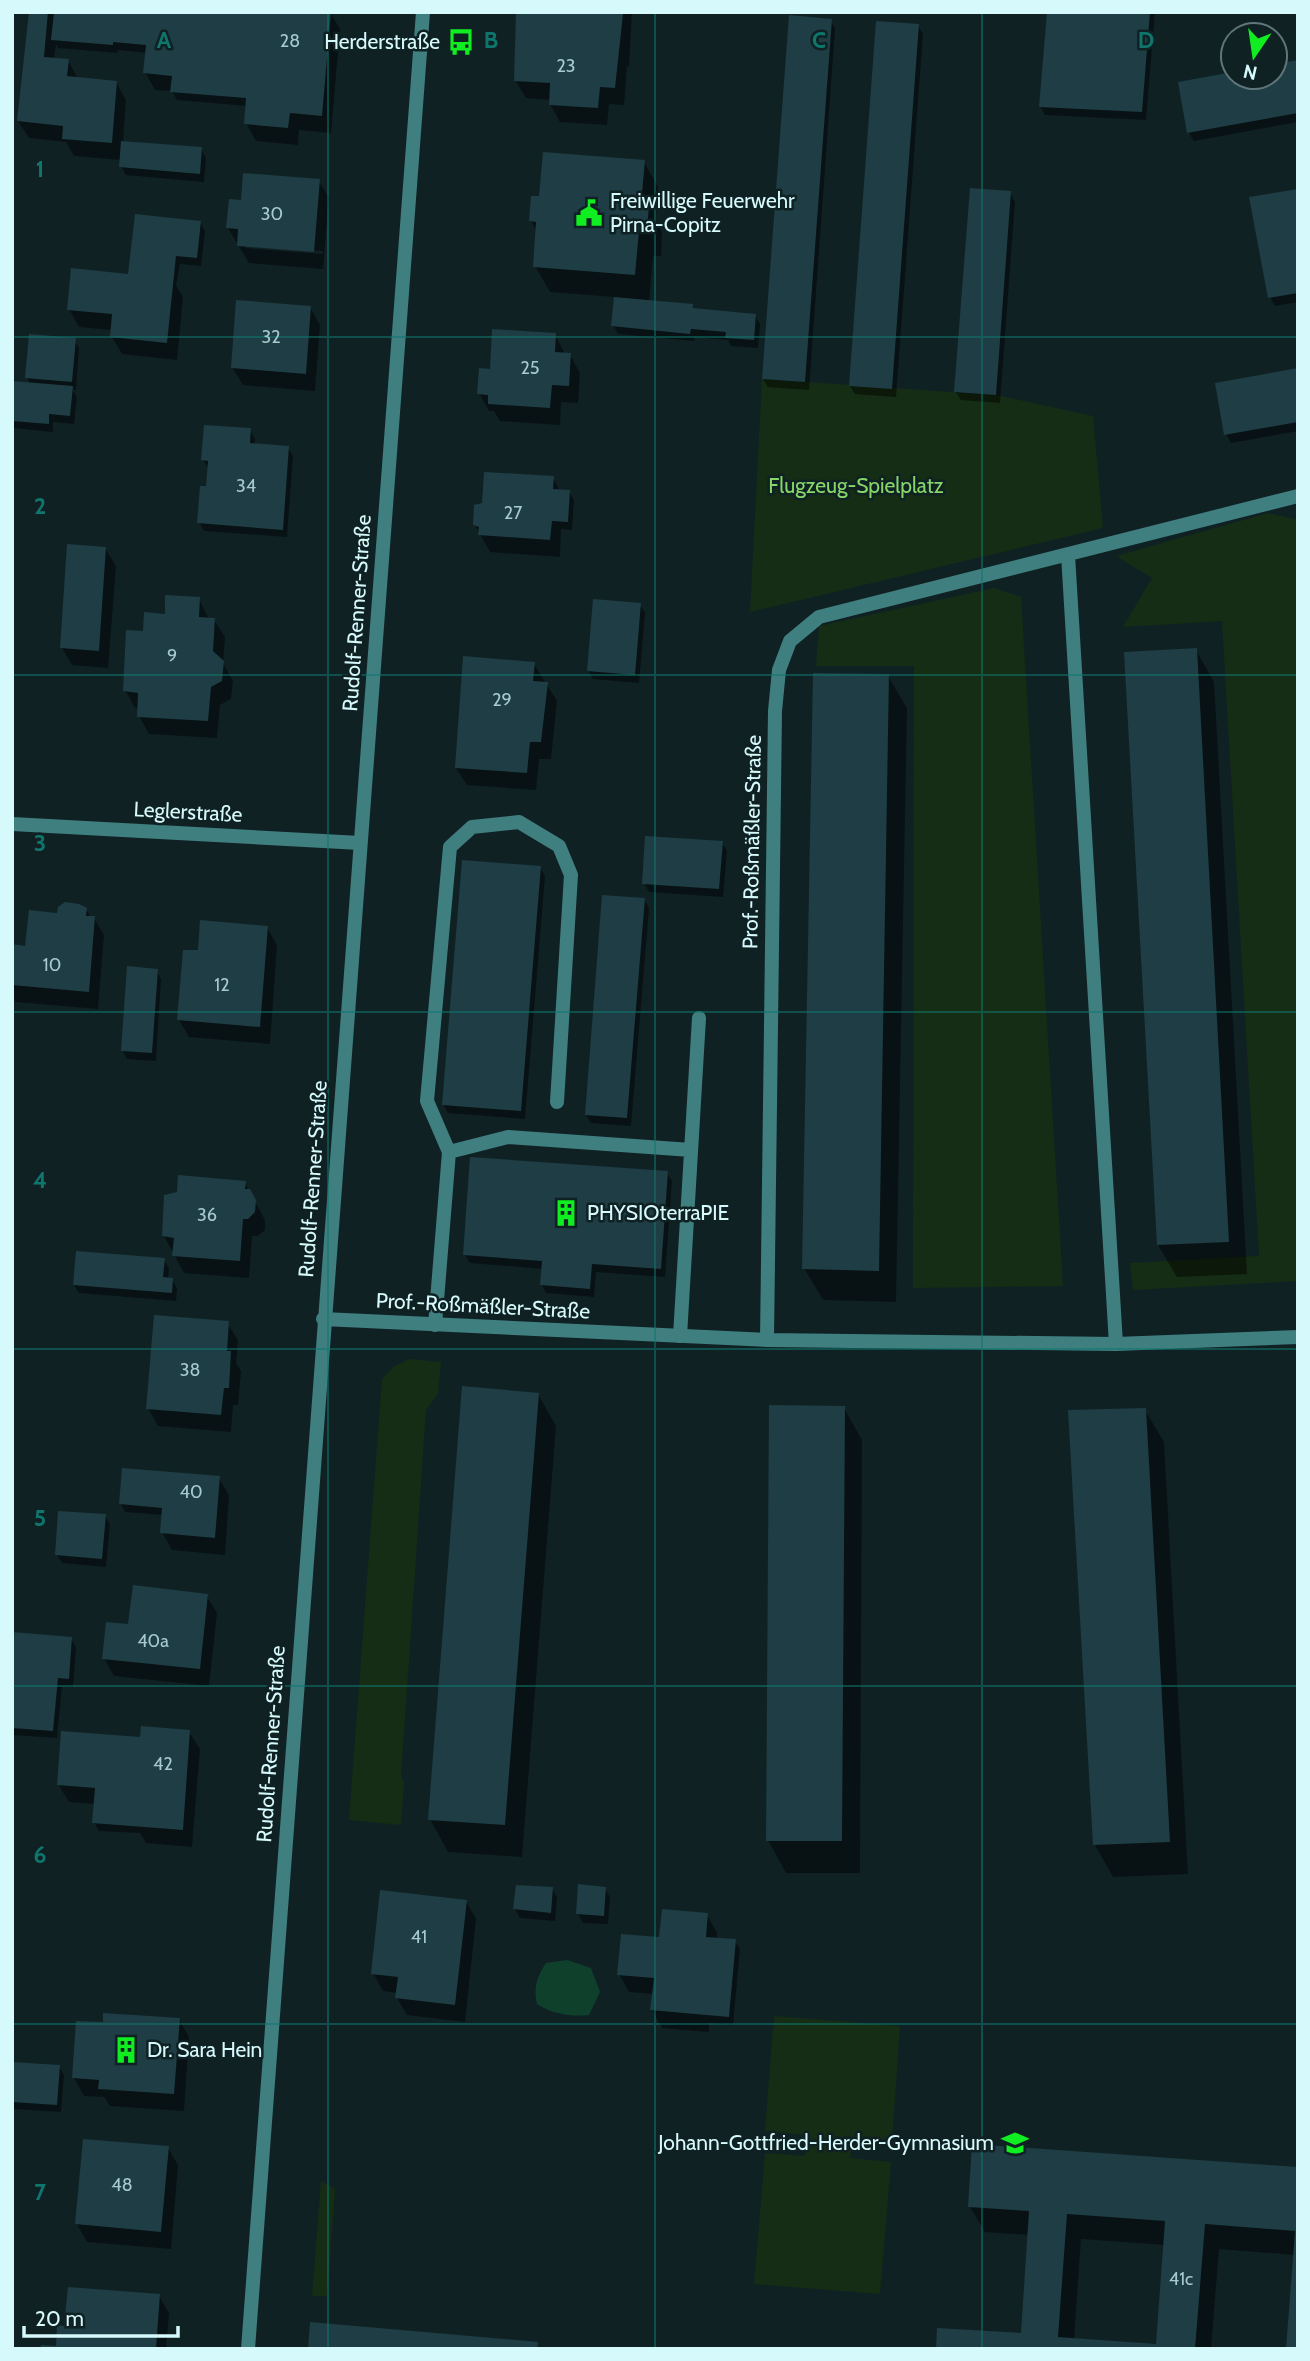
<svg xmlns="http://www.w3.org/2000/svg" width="1310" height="2361" font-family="Cabin,sans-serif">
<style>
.green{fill:#152d14}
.water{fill:#0e402c}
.shadow{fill:#0007;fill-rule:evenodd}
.building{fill:#1e3d44;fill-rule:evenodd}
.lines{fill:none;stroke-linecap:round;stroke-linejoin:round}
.service{stroke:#3f7f80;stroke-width:14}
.minor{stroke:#3f7f80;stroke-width:14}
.grid{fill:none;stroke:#0f766e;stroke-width:2;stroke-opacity:0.55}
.labels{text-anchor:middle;stroke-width:5;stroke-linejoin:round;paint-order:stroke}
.number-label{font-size:18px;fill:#a8cace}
.poi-label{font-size:21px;fill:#d6f9fc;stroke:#102124;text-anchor:start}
.park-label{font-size:21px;fill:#86d767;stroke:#102124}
.street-label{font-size:21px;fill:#d6f9fc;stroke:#102124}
.grid-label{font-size:23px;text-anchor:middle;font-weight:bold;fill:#0f766e;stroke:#102124;stroke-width:5;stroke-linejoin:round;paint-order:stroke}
</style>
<rect width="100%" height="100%" fill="#102124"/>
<!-- green -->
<path class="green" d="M762,379L996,395L1093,416L1103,528L750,612Z
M1268,513L1298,520V1281L1133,1290L1130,1263L1259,1256L1222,621L1123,627L1152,578L1116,556Z
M994,588L1021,597L1063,1286L913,1288L914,666H816L819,626Z
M409,1359L441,1362L438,1394L426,1410L401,1776L404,1781L401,1825L349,1820L382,1379L393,1367Z
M774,2016L900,2026L892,2140L852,2137L850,2158L891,2162L880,2294L754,2284L765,2153L805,2156L806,2135L765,2131Z
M321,2181L335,2189L327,2296H312Z"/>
<!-- water -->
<path class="water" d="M567,1960L591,1968L600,1992L589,2015C572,2017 552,2014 537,2004C533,1989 537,1976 546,1963Z"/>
<!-- shadow -->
<path class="shadow" d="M31,12H52L55,17L330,12L340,29L331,133L299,130L298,145L256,141L246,123L247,106L177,100L172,91L155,90L145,72L147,53L118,50L117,53L58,48L56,44L54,59L68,60L78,79L116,82L126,100L123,143L201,149L206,158L204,182L126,175L121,166V160L74,156L66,142L29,138L18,121Z
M518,12H632L629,67L627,66L624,105L609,104L607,125L560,122L550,104L551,100L526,98L515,80Z
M1049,12H1155L1146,120L1045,115L1040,106Z
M831,20L835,29L809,390L768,387L763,379Z
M918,26L923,34L896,397L855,394L850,386Z
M1298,62V122L1194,141L1189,133L1233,74V77H1275V66Z
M644,162L658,187L656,221L662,233L661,256H653L649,302L692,305L695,310L755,316L760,324L758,348L731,346L728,340L695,337L694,341L618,334L613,325L615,297L550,292L535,266L537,232L531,221L541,198Z
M319,181L329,198L323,269L249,263L228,228L242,202ZM246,245L323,251L322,254L246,248Z
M1298,190V302L1275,306L1270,297Z
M1010,193L1015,202L1000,403L961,400L956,392Z
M200,222L205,231L201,266L180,264L176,285L183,297L177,360L122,354L112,337V330L79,327L69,309L130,275Z
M310,307L320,325L315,391L243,385L232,367Z
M555,335L565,354L570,355L580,373L578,403L561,402L560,425L500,421L494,411H489L479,393Z
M74,340L79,348L76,390L72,389L77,397L74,424L53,422V432L13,428L12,383L31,385L27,378Z
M1298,370V431L1231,443L1226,434Z
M250,430L255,439L254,445L288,448L293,456L287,537L204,531L199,522L208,488V468L203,459Z
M553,478L560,491L569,492L574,500L572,530L561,529L560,557L490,552L475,525Z
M105,548L116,566L108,668L72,665L62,648Z
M199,599L209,619L214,620L225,637L223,663L233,681L231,699L220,705L217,738L149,734L139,716V709L135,708L125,690L145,633Z
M640,605L645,613L639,683L593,679L588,670Z
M1196,650L1214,682L1247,1274L1177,1277L1158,1245Z
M534,664L557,701L551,759H539L536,790L467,785L456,768Z
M888,676L907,708L896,1302L823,1300L804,1268Z
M722,843L727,851L723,897L649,892L644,883Z
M540,868L545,876L525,1119L448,1113L443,1104Z
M644,899L649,908L631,1126L591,1123L586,1115Z
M86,909L91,918H94L104,935L98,1009L16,1002L12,996V946L27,947L59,915Z
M267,927L277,945L270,1044L189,1037L179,1020L200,952Z
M157,971L161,979L156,1061L127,1059L122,1050Z
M667,1173L672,1181L665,1277L596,1272L594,1297L546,1293L542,1285L543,1269L470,1263L465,1255Z
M245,1183L265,1220V1230L258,1236H252L249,1278L184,1273L164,1236Z
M164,1260L169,1268L168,1279L172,1280L177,1288L176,1301L79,1293L74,1285Z
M227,1323L238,1340L236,1363L241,1371L238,1405H233L231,1432L158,1426L148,1408Z
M538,1394L556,1426L522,1857L448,1852L430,1819Z
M844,1408L862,1440L860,1873H786L768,1840Z
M1145,1410L1164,1442L1188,1874L1113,1877L1095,1845Z
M219,1478L229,1495L225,1555L172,1550L162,1532L163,1515L125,1512L121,1504Z
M105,1516L110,1524L106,1567L62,1563L57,1555Z
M206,1595L217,1613L209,1686L114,1676L104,1658L130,1625Z
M12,1634L71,1639L76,1647L73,1687L62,1686L57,1738L12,1735Z
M189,1732L200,1749L192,1847L146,1843L140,1833L99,1831L94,1822L95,1804L69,1802L58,1784L142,1739Z
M552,1889L557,1897L555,1921L520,1918L515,1909Z
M605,1889L610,1897L608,1924L583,1923L578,1914Z
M466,1901L476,1919L465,2022L407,2015L397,1998L398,1993L383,1991L373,1973Z
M707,1915L717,1933V1939L735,1941L740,1949L733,2025L709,2023V2032L662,2028L652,2010L654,1994L629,1992L619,1974L661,1939Z
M179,2020L189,2037L184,2111L110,2106L104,2097L84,2096L74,2078L104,2024Z
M12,2063L59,2067L64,2075L61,2112L12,2109Z
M168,2148L178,2165L171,2249L87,2242L77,2224Z
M1298,2169L1295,2255L1219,2249L1211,2349H938L1023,2335L1030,2235L985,2232L970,2207ZM1081,2239L1165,2245L1157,2346L1074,2340Z
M159,2296L169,2313L166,2349H42L59,2348L66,2328Z"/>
<!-- building -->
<path class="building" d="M29,12H48L44,57L69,59L67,76L117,81L112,143L62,139L63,126L17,121Z
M54,12H331L322,116L290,113L288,128L244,124L246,98L170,92L172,76L143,73L146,45L113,42V45L51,40Z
M516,12H621L623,14L615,88L600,87L598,108L549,105L550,83L514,81Z
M1047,12H1150L1142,112L1039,107Z
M789,15L832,19L805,382L762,379Z
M876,21L919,24L892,389L849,386Z
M1298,60V113L1187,133L1178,82L1233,72V77H1275V64Z
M121,141L202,147L200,174L119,167Z
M543,152L645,160L641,205L649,206L647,231H639L635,275L533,267L536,222L529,221L531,196H539Z
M243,173L320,179L314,252L237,246L238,229L226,228L229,199L241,200Z
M970,188L1011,191L996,395L954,392Z
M1298,189V293L1268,298L1249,197Z
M135,214L201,221L197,258L176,256L167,343L110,337L112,314L67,310L71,268L128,274Z
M614,297L693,304V308L756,314L754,340L725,338L726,332L691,329L690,334L611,326Z
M236,300L311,306L306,374L231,368Z
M492,329L556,333L555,352L571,353L569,386L552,385L550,408L488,404V395L477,394L479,368L490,369Z
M29,334L76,338L72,382L25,378Z
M1298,368V422L1224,435L1215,383Z
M12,381L73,386L70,416L49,414V424L12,421Z
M204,425L251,428L250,443L289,446L283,530L197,523L200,486H206L208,461L201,460Z
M484,472L554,476L553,489L570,490L568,522L552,521L550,540L478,535L479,527L473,525L474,505L482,503Z
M67,544L106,547L99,651L60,648Z
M165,595L200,597L199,617L215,618L213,651L224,661L222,681L211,687L208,721L137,717L138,693L123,691L126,630L143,631L144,612L165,614Z
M593,599L641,603L635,675L587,671Z
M1197,648L1229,1242L1157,1245L1124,652Z
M463,656L535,662L533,681L548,682L541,742H530L527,773L455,768Z
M813,673L889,674L879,1271L802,1269Z
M645,836L723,841L719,889L642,884Z
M462,860L541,866L521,1111L442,1105Z
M602,895L645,898L627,1118L585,1115Z
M65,902L79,904L87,908L86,916H95L89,992L12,985V944L25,946L29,910L57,913L58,907Z
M200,920L268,926L260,1027L177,1020L183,950H198Z
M127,966L158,969L152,1053L121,1051Z
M470,1157L668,1171L661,1269L592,1264L590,1289L540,1285L542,1261L463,1255Z
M178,1175L246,1181L245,1189H250L256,1200L255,1212L248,1219H243L240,1261L172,1256L174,1238L162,1236L164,1195L177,1192Z
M76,1251L165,1258L163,1277L173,1278L172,1293L73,1285Z
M154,1315L229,1321L227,1351H231L229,1388H224L221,1415L146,1409Z
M462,1386L539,1393L505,1825L428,1820Z
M769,1405L845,1406L842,1841H766Z
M1146,1408L1170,1842L1093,1845L1068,1410Z
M122,1468L220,1476L215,1538L160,1533L162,1508L119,1504Z
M58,1511L106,1514L102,1559L55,1555Z
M133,1585L208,1594L200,1669L102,1659L106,1622L128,1624Z
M12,1632L72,1637L69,1679L58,1678L53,1731L12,1728Z
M141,1726L190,1730L183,1830L92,1823L95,1788L57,1785L61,1731L140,1737Z
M578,1884L606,1887L604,1916L576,1914Z
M516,1885L553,1887L551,1913L513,1909Z
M380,1890L467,1900L455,2005L395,1998L398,1977L371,1974Z
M662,1909L708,1913L706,1937L736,1939L729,2017L650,2010L654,1978L617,1975L621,1934L659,1937Z
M103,2013L180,2018L174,2094L98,2089L99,2080L72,2078L76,2021L103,2022Z
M12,2062L60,2065L57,2105L12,2102Z
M83,2139L169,2146L161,2232L75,2224Z
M972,2144L1298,2167V2349H1286L1295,2231L1205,2224L1195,2349H936L937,2328L1021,2333L1029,2211L968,2207ZM1067,2214L1165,2221L1156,2344L1058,2337Z
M68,2287L160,2294L156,2349H40L41,2345L56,2346L57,2325L64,2326Z
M310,2322L538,2342L537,2349H308Z"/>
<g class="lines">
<!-- service -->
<path class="service" d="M449,1152L508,1137L691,1150
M435,1325L449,1152L427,1101L450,847L472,827L519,822L559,846L571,875L557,1102
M680,1336L699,1018"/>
<!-- minor -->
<path class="minor" d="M1068,555L1116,1344
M12,824L360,843
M323,1319L767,1340L1116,1344L1298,1337
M767,1340L775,711L779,670L790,641L819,617L1298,496
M248,2349L423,12"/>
</g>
<!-- grid -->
<path class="grid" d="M328,12V2349M655,12V2349M982,12V2349M12,337H1298M12,675H1298M12,1012H1298M12,1349H1298M12,1686H1298M12,2024H1298"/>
<!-- icons -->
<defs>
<symbol id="bus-bare" viewBox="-9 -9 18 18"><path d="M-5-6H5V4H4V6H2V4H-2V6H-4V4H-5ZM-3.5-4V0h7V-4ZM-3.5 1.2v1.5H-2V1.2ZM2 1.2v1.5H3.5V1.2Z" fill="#10ee21" stroke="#102124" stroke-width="2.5" paint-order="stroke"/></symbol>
<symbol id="civic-bare" viewBox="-9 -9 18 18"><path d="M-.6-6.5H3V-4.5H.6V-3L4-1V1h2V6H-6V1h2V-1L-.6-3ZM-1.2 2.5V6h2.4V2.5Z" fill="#10ee21" stroke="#102124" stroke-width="2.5" paint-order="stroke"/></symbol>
<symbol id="building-bare" viewBox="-9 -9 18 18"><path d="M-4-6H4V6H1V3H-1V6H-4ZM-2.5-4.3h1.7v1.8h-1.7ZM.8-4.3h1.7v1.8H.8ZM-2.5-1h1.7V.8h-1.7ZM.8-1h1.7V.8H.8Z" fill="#10ee21" stroke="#102124" stroke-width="2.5" paint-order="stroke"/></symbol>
<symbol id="school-bare" viewBox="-9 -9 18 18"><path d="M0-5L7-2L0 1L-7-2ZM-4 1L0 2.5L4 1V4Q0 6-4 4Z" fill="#10ee21" stroke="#102124" stroke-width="2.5" paint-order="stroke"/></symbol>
</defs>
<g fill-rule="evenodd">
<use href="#bus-bare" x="442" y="23" width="38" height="38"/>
<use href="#civic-bare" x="570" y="194" width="38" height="38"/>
<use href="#building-bare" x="547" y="1194" width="38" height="38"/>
<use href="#building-bare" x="107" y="2031" width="38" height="38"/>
<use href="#school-bare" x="996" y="2124" width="38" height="38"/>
</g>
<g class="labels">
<!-- number labels -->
<g class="number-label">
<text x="290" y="47">28</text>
<text x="566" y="72">23</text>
<text x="272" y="220">30</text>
<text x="271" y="343">32</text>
<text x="530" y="374">25</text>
<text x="246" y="492">34</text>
<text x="513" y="519">27</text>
<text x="172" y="662">9</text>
<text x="502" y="706">29</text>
<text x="52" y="971">10</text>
<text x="222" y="991">12</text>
<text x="207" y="1221">36</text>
<text x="190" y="1376">38</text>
<text x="191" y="1498">40</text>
<text x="153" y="1647">40a</text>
<text x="163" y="1770">42</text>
<text x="419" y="1943">41</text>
<text x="122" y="2191">48</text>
<text x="1181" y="2285">41c</text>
</g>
<!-- poi labels -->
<g class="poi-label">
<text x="440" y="49" text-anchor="end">Herderstraße</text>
<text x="610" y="208">Freiwillige Feuerwehr<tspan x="610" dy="24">Pirna-Copitz</tspan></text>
<text x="587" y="1220">PHYSIOterraPIE</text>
<text x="147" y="2057">Dr. Sara Hein</text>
<text x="994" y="2150" text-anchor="end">Johann-Gottfried-Herder-Gymnasium</text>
</g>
<!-- park labels -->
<g class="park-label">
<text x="856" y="493">Flugzeug-Spielplatz</text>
</g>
<!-- street labels -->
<g class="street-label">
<text transform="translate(357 613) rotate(-86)" y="7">Rudolf-Renner-Straße</text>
<text transform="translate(188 812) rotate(3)" y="7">Leglerstraße</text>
<text transform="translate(752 842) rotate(-89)" y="7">Prof.-Roßmäßler-Straße</text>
<text transform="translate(313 1179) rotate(-86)" y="7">Rudolf-Renner-Straße</text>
<text transform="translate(483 1306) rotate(3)" y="7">Prof.-Roßmäßler-Straße</text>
<text transform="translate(271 1744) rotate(-86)" y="7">Rudolf-Renner-Straße</text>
</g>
</g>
<g class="grid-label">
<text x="164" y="48">A</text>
<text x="491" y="48">B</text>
<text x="819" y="48">C</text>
<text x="1146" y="48">D</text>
<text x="40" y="177">1</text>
<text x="40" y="514">2</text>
<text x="40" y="851">3</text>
<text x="40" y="1188">4</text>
<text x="40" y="1526">5</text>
<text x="40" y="1863">6</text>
<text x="40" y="2200">7</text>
</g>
<!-- border -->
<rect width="1310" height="2361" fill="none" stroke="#d6f9fc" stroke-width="28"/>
<!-- north arrow -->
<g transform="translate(1254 56) rotate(193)"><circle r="33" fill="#102124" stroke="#5f777a" stroke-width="2"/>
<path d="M0-5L12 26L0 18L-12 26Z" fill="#10ee21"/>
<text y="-10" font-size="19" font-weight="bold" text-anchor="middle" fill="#d6f9fc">N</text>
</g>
<!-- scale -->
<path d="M24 2326v10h154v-10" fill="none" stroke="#d6f9fc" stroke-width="3.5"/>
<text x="35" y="2326" font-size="21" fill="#d6f9fc" stroke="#102124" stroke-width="5" paint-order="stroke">20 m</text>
</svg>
